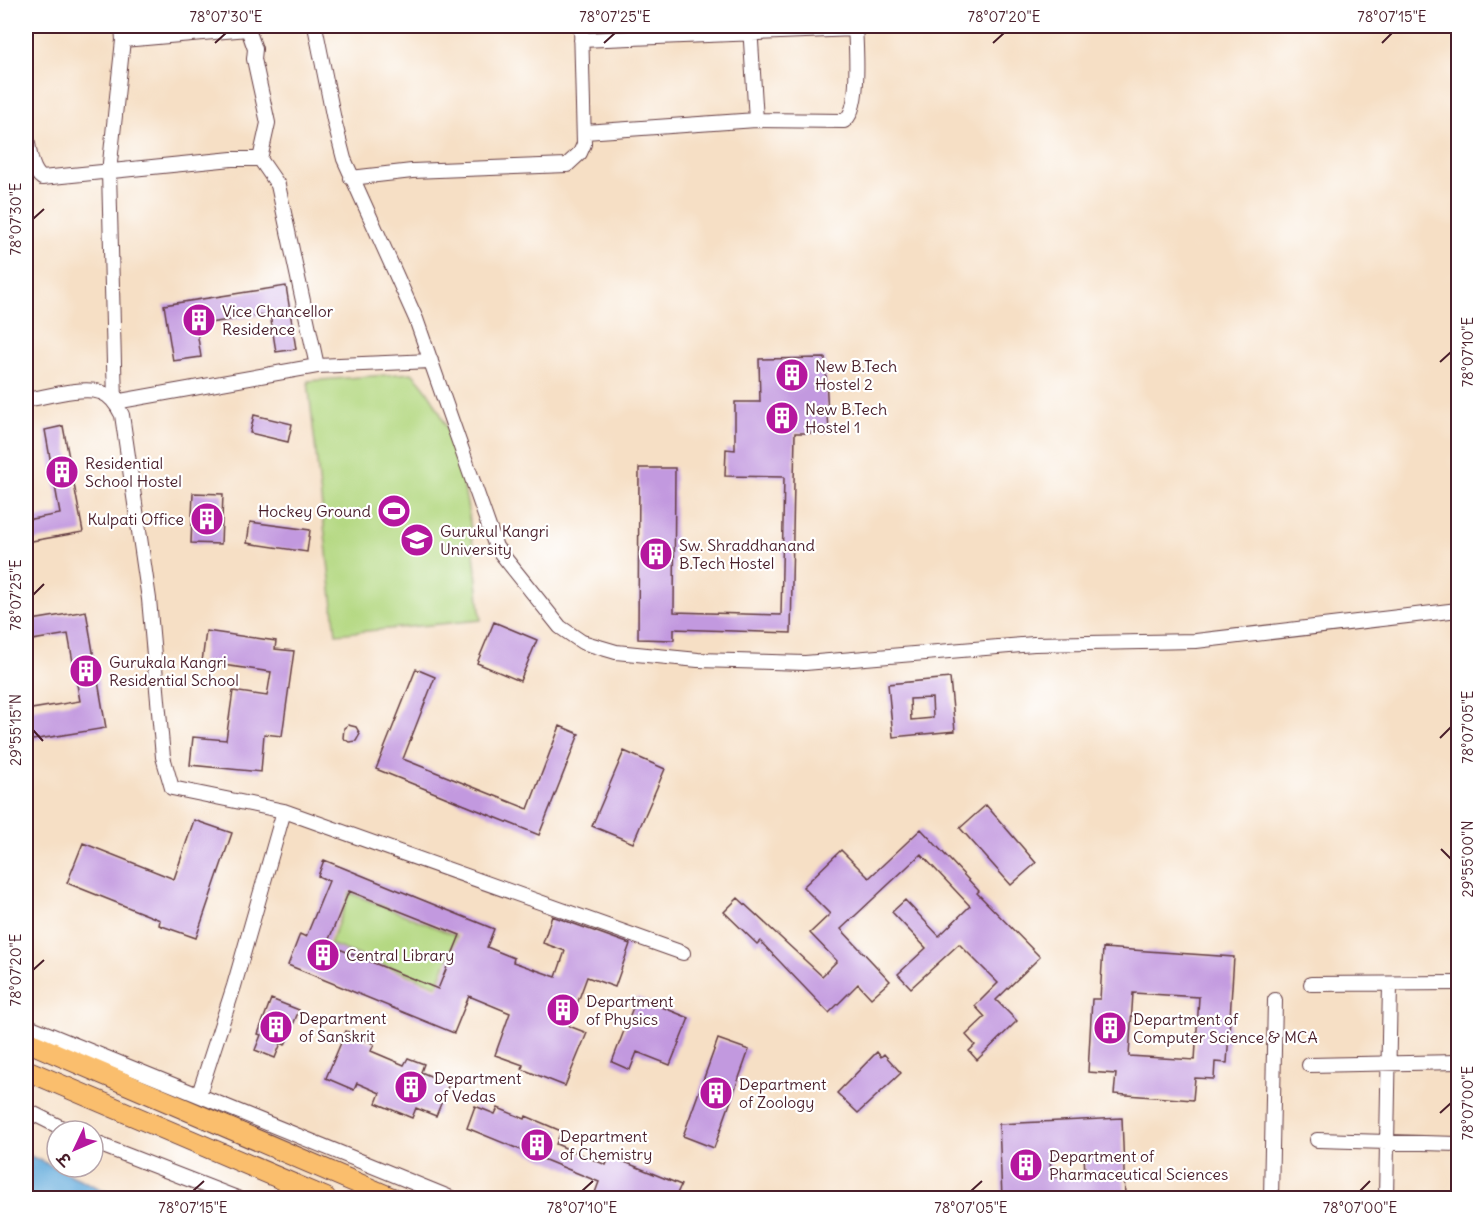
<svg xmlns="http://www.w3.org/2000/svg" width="1484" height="1224" font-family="Delius,'Playpen Sans Deva',sans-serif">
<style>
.green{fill:#b4d881;stroke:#7f7c56;stroke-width:1.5}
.water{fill:#65acdc;stroke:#586684;stroke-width:1.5}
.building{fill:#c299df;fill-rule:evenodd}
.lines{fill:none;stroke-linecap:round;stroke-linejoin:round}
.minor-casing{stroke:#643c42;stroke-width:16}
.highway-casing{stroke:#643c42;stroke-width:22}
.minor{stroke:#fff;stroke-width:14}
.highway{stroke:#fabe6d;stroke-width:20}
.ticks{fill:none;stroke:#4a1f2b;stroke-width:2}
.labels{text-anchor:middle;stroke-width:4.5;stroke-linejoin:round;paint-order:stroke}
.poi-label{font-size:16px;fill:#4a1f2b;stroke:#fff;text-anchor:start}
.neatline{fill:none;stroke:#4a1f2b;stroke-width:2}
.ticks-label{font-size:15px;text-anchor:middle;fill:#4a1f2b}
</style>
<rect width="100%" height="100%" fill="#fff"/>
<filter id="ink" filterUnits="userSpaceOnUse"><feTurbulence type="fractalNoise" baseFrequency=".0167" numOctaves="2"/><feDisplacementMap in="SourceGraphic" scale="12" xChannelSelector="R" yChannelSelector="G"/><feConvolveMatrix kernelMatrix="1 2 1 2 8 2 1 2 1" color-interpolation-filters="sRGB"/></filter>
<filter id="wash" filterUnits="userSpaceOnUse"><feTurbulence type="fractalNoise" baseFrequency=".008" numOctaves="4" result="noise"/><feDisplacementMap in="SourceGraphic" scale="24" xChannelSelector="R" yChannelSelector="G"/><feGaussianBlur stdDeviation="1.35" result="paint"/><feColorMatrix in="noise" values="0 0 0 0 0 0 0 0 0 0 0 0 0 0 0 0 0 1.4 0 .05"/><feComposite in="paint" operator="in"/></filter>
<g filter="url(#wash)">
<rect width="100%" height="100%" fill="#f6dfc5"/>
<!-- green -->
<path class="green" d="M412,373C467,425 473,548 481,620L336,634L308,381Z
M350,893L457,936L437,986L330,944Z"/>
<!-- water -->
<path class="water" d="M26,1154L120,1198H26Z"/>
<g id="blocks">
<!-- building -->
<path class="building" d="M286,286L296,349L276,352L270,314L196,325L201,357L173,361L164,305Z
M825,358L829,433H795L791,633L674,629V640L638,639L639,468H675L674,612L781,615L784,477L725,476L726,449L735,450V402H760L759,359Z
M254,415L292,424L288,442L250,433Z
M63,426L83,532L26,542V520L60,514L45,430Z
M193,493L223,494L221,544L191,543Z
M250,522L310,530L307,552L247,543Z
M86,611L106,728L26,741V710L80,701L68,634L26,641V621Z
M494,622L537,640L520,681L477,663Z
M206,631L276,641L275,649L294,651L282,736L264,734L261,772L190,765L193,737L226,740L233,691L267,696L271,672L202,662Z
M416,669L435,677L403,759L528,809L560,726L579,734L539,835L376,769Z
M950,678L955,731L893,737L888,684ZM932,698L933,718L911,720L910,699Z
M348,725L356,727L360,734L356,741L349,742L343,738L344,728Z
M624,751L665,769L633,843L592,826Z
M986,805L1036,863L1011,885L960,828Z
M194,820L232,833L196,938L159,925L160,920L67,883L83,843L174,879Z
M921,829L979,891L977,893L1040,957L996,1000L1017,1021L977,1060L969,1051L975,1045L966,1035L985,1017L975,1006L998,983L959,944L911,988L898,974L926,948L892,912L905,900L939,936L970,906L921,854L841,929L890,981L871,998L858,984L829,1013L760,941L757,944L724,912L738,898L822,976L837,961L810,933L830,914L803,887L841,850L869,878Z
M324,860L494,929L487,947L514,958L513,962L556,977L565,951L543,943L552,916L630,944L615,987L587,977L569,1026L587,1033L565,1086L522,1069L523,1065L495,1055L510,1013L469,996L454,1033L288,965L300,934L306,937L329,881L318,876ZM349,891L460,935L438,989L327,944Z
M1103,948L1234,957L1227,1063L1215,1062L1214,1079L1195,1078L1193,1100L1114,1094L1116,1074L1088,1072L1092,999H1100ZM1133,993L1199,997L1195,1060L1129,1056Z
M637,997L689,1018L670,1065L637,1052L630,1070L612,1062Z
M271,999L299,1010L285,1045L281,1043L275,1058L255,1050L261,1035L258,1034Z
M346,1031L374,1044L371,1051L404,1065L408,1058L424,1064L421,1072L449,1084L436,1116L416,1108L412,1118L376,1103L380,1093L357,1083L354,1090L326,1078Z
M718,1039L749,1050L714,1148L683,1136Z
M877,1052L881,1057L884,1054L901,1073L858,1113L837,1093Z
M475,1106L495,1114L498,1108L525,1119L526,1116L561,1131L556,1144L606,1165L610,1156L681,1185L675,1198H593L599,1182L467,1128Z
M1122,1118L1125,1197L1002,1198L999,1124ZM1084,1153L1085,1176L1051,1177L1050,1154Z"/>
</g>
</g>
<g filter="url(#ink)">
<use href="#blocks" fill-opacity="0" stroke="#643c42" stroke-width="1.5"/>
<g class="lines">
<defs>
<path id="minor" d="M122,26L123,40L109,172L115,402L317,366L431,361
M315,26L334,120L344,159L416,319L496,547L560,627L582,642L616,652L698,660L805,663L1034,644L1196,641L1458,610
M123,40L248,29L255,49L254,59L268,123L260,159L278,185L317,366
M581,40L855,29
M756,120L844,121C861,111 856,46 855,26
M585,132L756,120L750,26
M26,133C29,146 30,170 42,178L232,159H260
M351,178L412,171L567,165L580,153L584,144L581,26
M26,400C45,397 82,386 100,392C111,395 117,405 122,415L149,599L163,757L172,788L284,811L683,953
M1311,984L1458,983
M26,1025L451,1198
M1309,1065L1458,1062
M199,1094L234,986L284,811
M26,1110L68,1131
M1317,1140L1458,1144
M93,1142L237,1198
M1271,1198L1275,1000
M1386,1198L1390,984"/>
<path id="highway" d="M26,1041L392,1198
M26,1070L326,1198"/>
</defs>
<!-- minor casing -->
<use href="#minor" class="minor-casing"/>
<!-- highway casing -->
<use href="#highway" class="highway-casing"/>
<!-- minor -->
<use href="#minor" class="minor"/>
<!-- highway -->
<use href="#highway" class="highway"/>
</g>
</g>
<!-- ticks -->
<path class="ticks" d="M215,43L226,33M604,43L615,33M993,43L1004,33M1382,43L1392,33M33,219L44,209M1440,362L1451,352M33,595L44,584M33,730L43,741M1440,738L1451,727M1441,849L1451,859M33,970L44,960M1440,1113L1451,1103M193,1191L204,1181M582,1191L593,1181M971,1191L982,1181M1360,1191L1370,1181"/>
<!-- icons -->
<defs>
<symbol id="building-disc" viewBox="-11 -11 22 22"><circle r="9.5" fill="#b5179e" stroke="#fff"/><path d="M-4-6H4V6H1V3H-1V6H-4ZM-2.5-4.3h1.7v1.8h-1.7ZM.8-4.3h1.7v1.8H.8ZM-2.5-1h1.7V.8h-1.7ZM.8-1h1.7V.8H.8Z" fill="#fff"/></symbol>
<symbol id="stadium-disc" viewBox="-11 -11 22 22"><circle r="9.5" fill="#b5179e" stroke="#fff"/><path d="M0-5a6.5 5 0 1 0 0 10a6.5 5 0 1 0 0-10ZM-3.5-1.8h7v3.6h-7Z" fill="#fff"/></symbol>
<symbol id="university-disc" viewBox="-11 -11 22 22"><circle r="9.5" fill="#b5179e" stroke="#fff"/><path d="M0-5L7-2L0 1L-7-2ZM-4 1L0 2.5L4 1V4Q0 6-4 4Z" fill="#fff"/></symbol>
</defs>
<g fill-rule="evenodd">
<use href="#building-disc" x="180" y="301" width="38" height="38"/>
<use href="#building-disc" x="773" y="356" width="38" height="38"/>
<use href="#building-disc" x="763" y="399" width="38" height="38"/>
<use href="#building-disc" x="43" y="453" width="38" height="38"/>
<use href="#stadium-disc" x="375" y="492" width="38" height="38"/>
<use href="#building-disc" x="188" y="500" width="38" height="38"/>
<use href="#university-disc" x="398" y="521" width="38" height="38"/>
<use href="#building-disc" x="637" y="535" width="38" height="38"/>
<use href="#building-disc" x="67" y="652" width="38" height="38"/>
<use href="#building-disc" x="304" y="936" width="38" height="38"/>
<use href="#building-disc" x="544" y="991" width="38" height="38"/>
<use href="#building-disc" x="257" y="1008" width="38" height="38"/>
<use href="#building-disc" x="1091" y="1009" width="38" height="38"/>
<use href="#building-disc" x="392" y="1068" width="38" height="38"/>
<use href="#building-disc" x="697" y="1074" width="38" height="38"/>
<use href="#building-disc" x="518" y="1126" width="38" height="38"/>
<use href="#building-disc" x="1007" y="1146" width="38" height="38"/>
</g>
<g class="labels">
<!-- poi labels -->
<g class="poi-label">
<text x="222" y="317">Vice Chancellor<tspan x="222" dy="18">Residence</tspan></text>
<text x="815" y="372">New B.Tech<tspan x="815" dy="18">Hostel 2</tspan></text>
<text x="805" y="415">New B.Tech<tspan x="805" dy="18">Hostel 1</tspan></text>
<text x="85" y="469">Residential<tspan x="85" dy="18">School Hostel</tspan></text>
<text x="371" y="517" text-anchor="end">Hockey Ground</text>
<text x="184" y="525" text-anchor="end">Kulpati Office</text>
<text x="440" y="537">Gurukul Kangri<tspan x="440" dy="18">University</tspan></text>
<text x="679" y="551">Sw. Shraddhanand<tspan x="679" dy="18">B.Tech Hostel</tspan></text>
<text x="109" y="668">Gurukala Kangri<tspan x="109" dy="18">Residential School</tspan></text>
<text x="346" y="961">Central Library</text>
<text x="586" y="1007">Department<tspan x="586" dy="18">of Physics</tspan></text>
<text x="299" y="1024">Department<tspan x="299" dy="18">of Sanskrit</tspan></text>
<text x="1133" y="1025">Department of<tspan x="1133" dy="18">Computer Science &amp; MCA</tspan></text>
<text x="434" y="1084">Department<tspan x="434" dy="18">of Vedas</tspan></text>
<text x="739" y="1090">Department<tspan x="739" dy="18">of Zoology</tspan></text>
<text x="560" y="1142">Department<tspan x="560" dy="18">of Chemistry</tspan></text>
<text x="1049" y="1162">Department of<tspan x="1049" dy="18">Pharmaceutical Sciences</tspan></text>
</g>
</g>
<!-- margin -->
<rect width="1484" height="1224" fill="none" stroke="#fff" stroke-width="66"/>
<!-- north arrow -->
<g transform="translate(75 1149) rotate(226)"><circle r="28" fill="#ffffff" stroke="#b7a5aa" stroke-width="1.5"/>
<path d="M0-4.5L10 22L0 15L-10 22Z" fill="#b5179e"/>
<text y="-9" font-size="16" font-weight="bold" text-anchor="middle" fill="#4a1f2b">उ</text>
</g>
<rect x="33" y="33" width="1418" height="1158" class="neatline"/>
<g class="ticks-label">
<text x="226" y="22">78°07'30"E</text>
<text x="615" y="22">78°07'25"E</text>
<text x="1004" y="22">78°07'20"E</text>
<text x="1392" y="22">78°07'15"E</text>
<text transform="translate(16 219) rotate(-90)" y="5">78°07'30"E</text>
<text transform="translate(1468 352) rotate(-90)" y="5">78°07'10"E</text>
<text transform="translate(16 595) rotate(-90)" y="5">78°07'25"E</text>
<text transform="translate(1468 727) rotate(-90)" y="5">78°07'05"E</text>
<text transform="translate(16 730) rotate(-90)" y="5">29°55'15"N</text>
<text transform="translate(1468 859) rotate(-90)" y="5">29°55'00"N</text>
<text transform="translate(16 970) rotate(-90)" y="5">78°07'20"E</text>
<text transform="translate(1468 1103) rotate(-90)" y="5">78°07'00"E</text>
<text x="193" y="1213">78°07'15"E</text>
<text x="582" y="1213">78°07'10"E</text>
<text x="971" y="1213">78°07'05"E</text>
<text x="1360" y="1213">78°07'00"E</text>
</g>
</svg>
